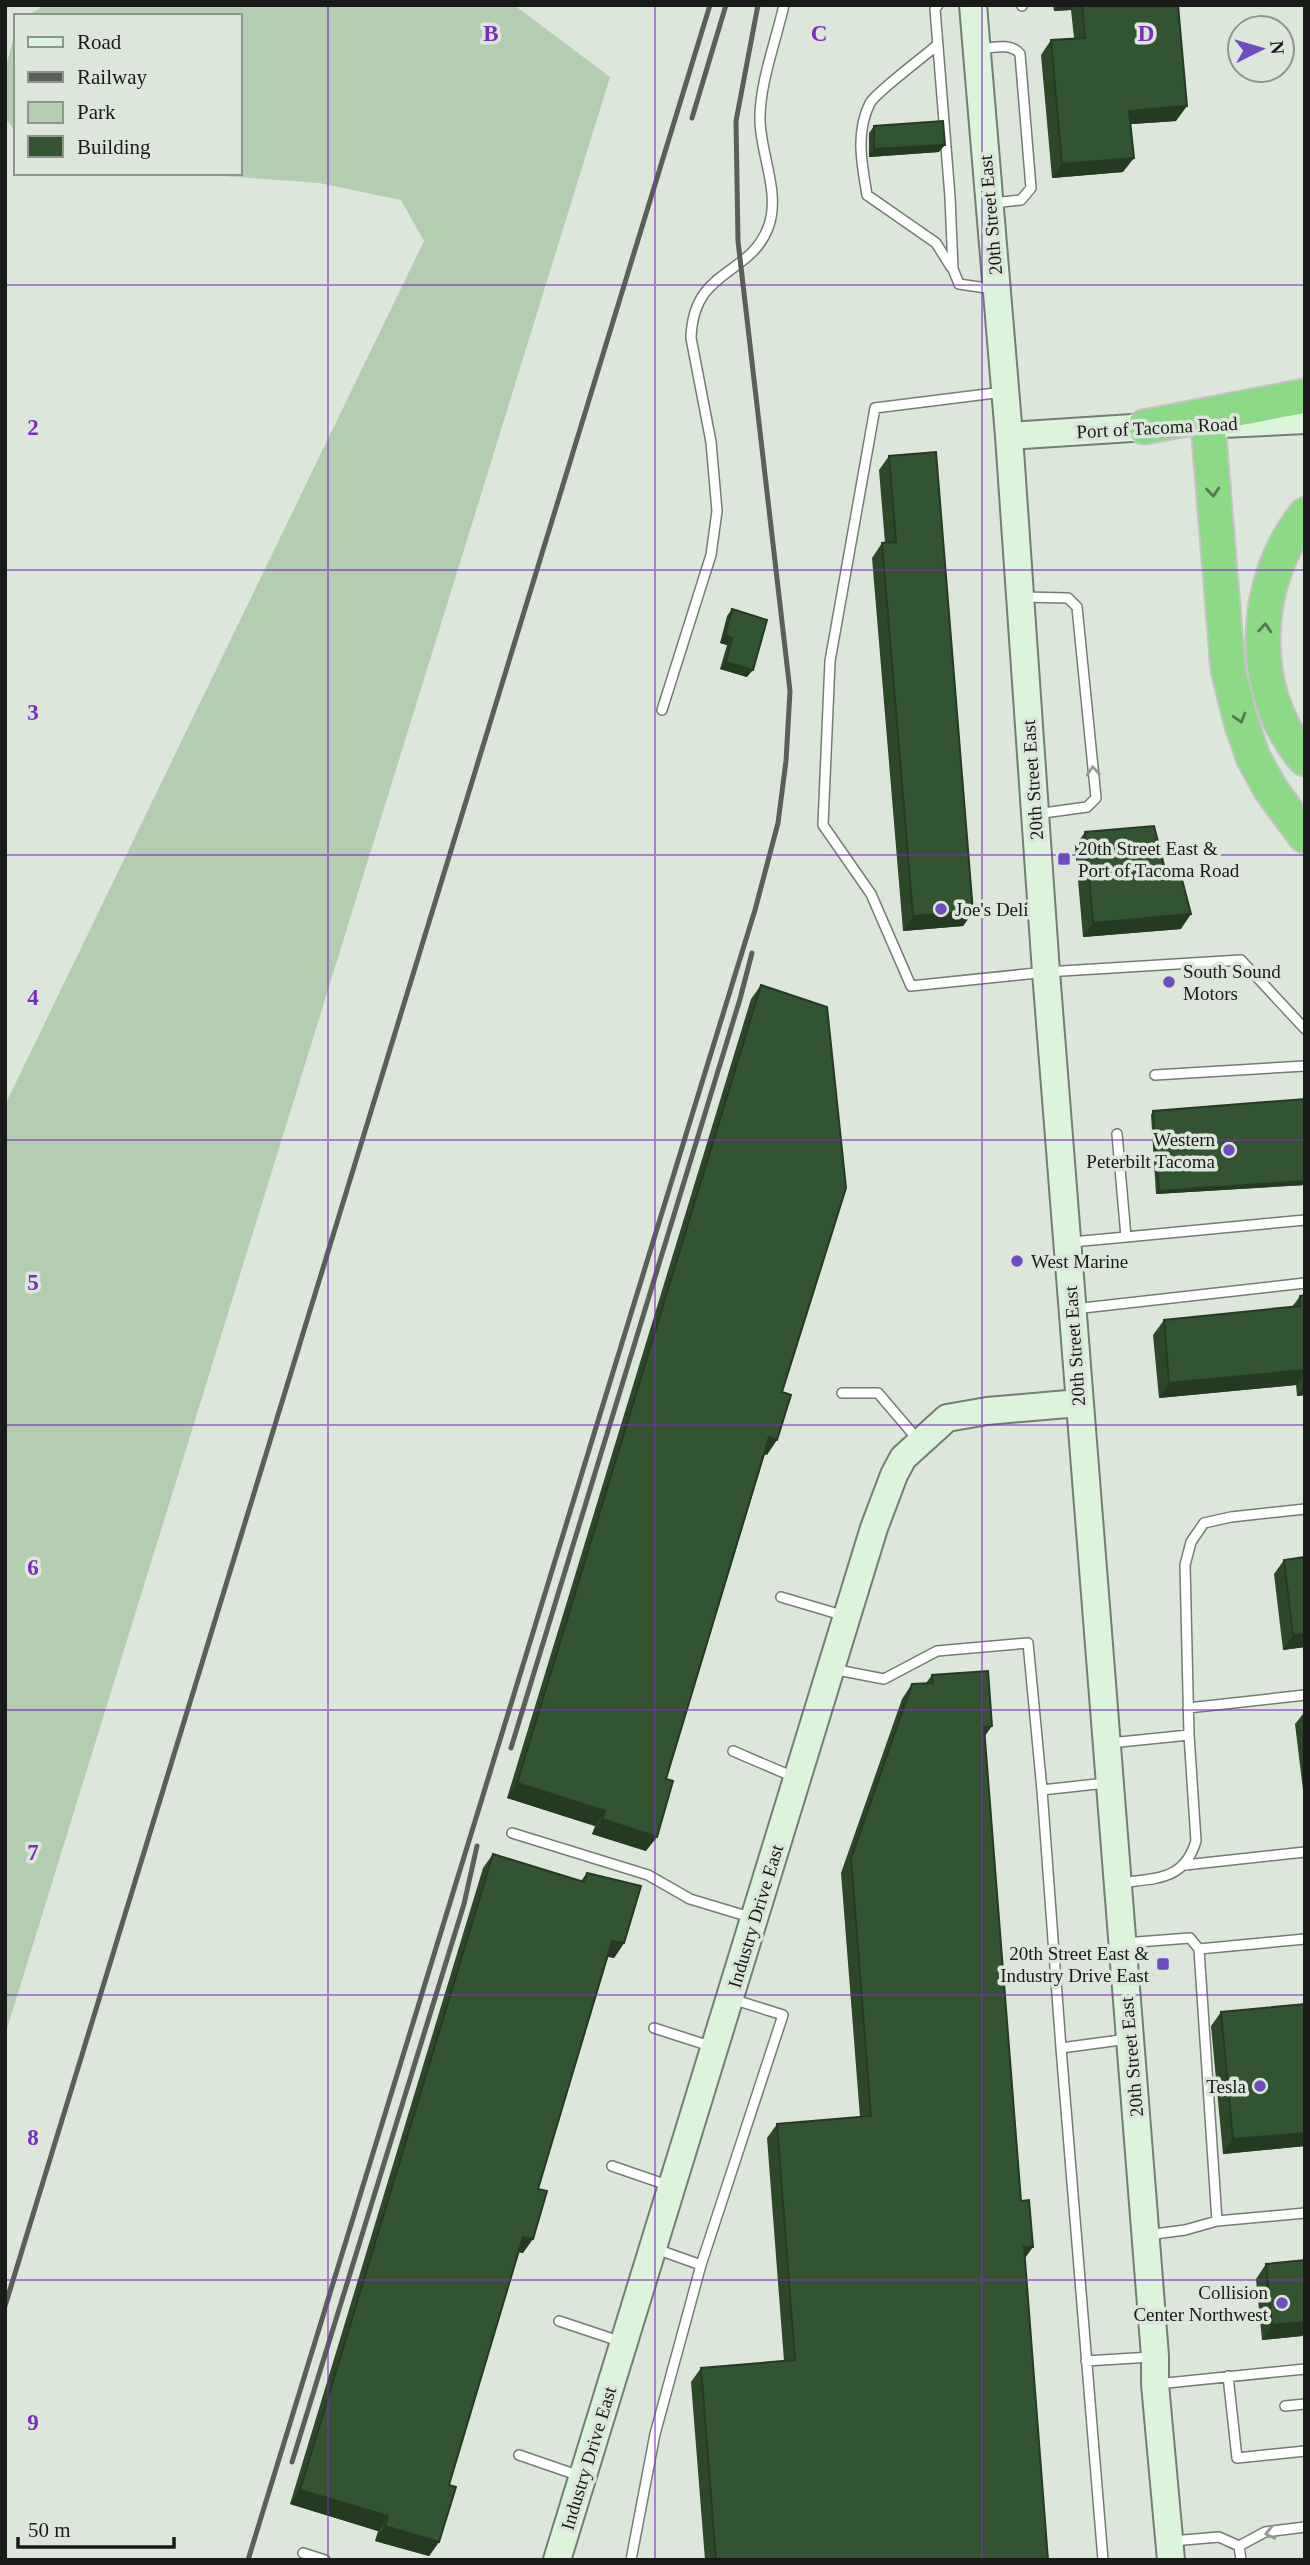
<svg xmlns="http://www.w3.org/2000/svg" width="1310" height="2565" font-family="'Times New Roman',serif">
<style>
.green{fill:#b2cdb0}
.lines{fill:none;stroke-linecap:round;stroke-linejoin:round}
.lane-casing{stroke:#747d73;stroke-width:12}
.secondary-casing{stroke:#747d73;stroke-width:30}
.highway-casing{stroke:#c3c4c3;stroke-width:37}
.lane{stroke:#fff;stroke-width:9}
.secondary{stroke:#dcf4db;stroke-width:26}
.highway{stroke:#8cd986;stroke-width:33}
.rail{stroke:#5a5f59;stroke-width:5}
.wall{fill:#2c4829}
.shaded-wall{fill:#243b22}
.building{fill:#335430;stroke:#243b22;stroke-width:2}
.oneway{stroke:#527a4e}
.oneway2{stroke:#979897}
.grid{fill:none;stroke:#7b2cbf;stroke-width:2;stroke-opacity:0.55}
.poi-dot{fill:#6f4bc4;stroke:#dce6db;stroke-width:2.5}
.labels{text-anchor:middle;stroke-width:7;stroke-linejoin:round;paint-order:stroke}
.street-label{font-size:19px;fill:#181b17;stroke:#dce6db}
.poi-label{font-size:19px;fill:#181b17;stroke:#dce6db;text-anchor:start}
.grid-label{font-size:23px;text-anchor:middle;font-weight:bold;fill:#7b2cbf;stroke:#dce6db;stroke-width:7;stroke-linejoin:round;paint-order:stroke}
</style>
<rect width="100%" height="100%" fill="#dce6db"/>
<!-- green -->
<path class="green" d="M45,5H514L610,77L5,2035V1105L424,241L401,200L319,183L182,173H240V16H27Z
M16,29V132L5,118V70Z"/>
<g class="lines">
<defs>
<path id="lane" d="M938,5L935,9L950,197L953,269L959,284L993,289
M1022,5V6
M937,45C925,56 876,92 870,103C855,133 862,164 867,195L936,243L951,267
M978,49C992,48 1011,42 1020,54L1031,188L1021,200L993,203
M1003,392L875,408L830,661L823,825L871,894L911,986L1046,972L1241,960L1305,1029
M1022,597L1068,598L1077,607L1096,798L1087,807L1036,814
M662,710L711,555L717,511L711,442L691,338C693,268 749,277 768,228C781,194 761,156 760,121C759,85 776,41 784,5
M1155,1075L1305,1066
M1126,1237L1305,1220
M1072,1242L1126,1237L1117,1134
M1074,1309L1305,1283
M842,1393H878L919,1441
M781,1597L845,1616
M832,1669L884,1679L937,1651L1028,1643L1042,1790L1061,2048L1103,2560
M1188,1708L1305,1695
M1110,1743L1189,1735L1185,1565L1191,1542L1204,1523L1231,1517L1305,1509
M733,1751L796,1778
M1042,1790L1106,1783
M512,1833L648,1875L690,1899L753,1918
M1185,1865L1305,1852
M1120,1883C1156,1878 1184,1881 1196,1841L1189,1735
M1124,1943L1190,1938L1199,1949L1217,2221
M1199,1949L1305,1939
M654,2028L713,2047
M1061,2048L1128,2039
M612,2166L670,2186
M1147,2235L1185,2230L1217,2221L1305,2213
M701,2265L783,2015L732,1999
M559,2321L622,2342
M1086,2361L1151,2357
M1228,2376L1237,2458L1305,2451
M1157,2384L1305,2369
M1285,2406L1305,2404
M519,2455L580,2476
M1172,2541L1219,2537L1239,2546
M1239,2546L1265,2532L1305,2527
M1239,2546L1241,2560
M303,2553L325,2560
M631,2560L655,2434L701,2265L656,2249"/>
<path id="secondary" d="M973,5L1009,436L1046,972L1155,2356V2384L1171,2560
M1223,424L1305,420
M1009,436L1163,426
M557,2560L874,1528L894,1475L903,1458L947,1418L987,1411L1079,1403"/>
<path id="highway" d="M1208,424L1228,670L1241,722L1253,757L1271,790L1305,836
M1144,427L1305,396
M1305,515C1251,583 1247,693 1305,759"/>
</defs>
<!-- lane casing -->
<use href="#lane" class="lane-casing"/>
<!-- secondary casing -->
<use href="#secondary" class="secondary-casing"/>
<!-- highway casing -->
<use href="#highway" class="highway-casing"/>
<!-- lane -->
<use href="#lane" class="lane"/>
<!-- secondary -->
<use href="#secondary" class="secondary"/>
<!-- highway -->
<use href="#highway" class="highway"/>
<!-- rail -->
<path class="rail" d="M692,118L726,5
M511,1748L740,999L752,953
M5,2306L710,5
M292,2462L464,1904L477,1846
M248,2560L755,910L778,823L786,761L790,691L738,241L736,121L758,5"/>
</g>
<!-- wall -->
<path class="wall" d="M1053,5H1178L1176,121L1131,124L1123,172L1052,178L1041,55L1051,40L1074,38L1071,10L1054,11Z
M874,126L939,152L869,157V133Z
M889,456L973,912L963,926L903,931L872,558L882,543H885L879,470Z
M732,609L747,677L720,669L727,645L720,643L727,616Z
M1085,832L1165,869L1181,929L1083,937L1075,846Z
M761,985L782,1392L767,1455L765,1454L666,1779L646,1851L592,1834L595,1826L507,1798L751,999Z
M1305,1099V1185L1156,1194L1151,1115L1153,1111Z
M1305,1295V1395L1297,1396L1296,1385L1159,1398L1153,1335L1164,1320L1292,1307L1300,1296Z
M1305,1557V1647L1283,1650L1274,1574L1284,1560Z
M932,1675L984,1737L1048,2560H705L691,2382L701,2368L784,2361L767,2138L777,2124L860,2117L841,1873L902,1699L912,1684L926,1683Z
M1305,1713V1797L1304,1798L1295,1724L1303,1714Z
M493,1854L581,1881L587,1873L624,1943L614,1958L608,1957L538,2189L523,2253L518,2252L449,2485L439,2542L429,2556L375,2541L378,2531L290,2504L483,1868Z
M1221,2012L1305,2146L1223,2154L1211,2026Z
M1266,2264L1302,2336L1262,2340L1256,2279Z"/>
<!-- shaded-wall -->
<path class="shaded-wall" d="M1058,5H1075L1071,10L1054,11Z
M1187,106L1176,121L1119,125L1129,111Z
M945,145L939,152L869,157L874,149Z
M1134,158L1123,172L1052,178L1062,164Z
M725,635L732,638L727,645L720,643Z
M726,662L753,670L747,677L720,669Z
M973,912L963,926L903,931L913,916Z
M1191,914L1181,929L1083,937L1093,923Z
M1305,1181V1185L1156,1194L1159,1191Z
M1305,1370V1372L1296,1385L1159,1398L1169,1383Z
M1305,1385V1395L1297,1396Z
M769,1437L777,1440L767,1455L759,1452Z
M1305,1634V1647L1283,1650L1293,1635Z
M992,1726L982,1740L984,1727Z
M517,1783L605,1811L595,1826L507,1798Z
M602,1819L657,1837L646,1851L592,1834Z
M612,1941L624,1943L614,1958L602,1955Z
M1305,2133V2146L1223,2154L1233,2139Z
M523,2237L533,2239L523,2253L513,2251Z
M1024,2247H1033L1023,2261Z
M1305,2322V2333L1302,2336L1262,2340L1272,2325Z
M300,2490L388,2516L378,2531L290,2504Z
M385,2526L439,2542L429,2556L375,2541Z"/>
<!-- building -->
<path class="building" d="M1082,5H1178L1187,106L1129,111L1134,158L1062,164L1051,40L1085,38Z
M943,121L945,145L874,149V126Z
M936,452L973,912L913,916L882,543L896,542L889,456Z
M732,609L767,620L753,670L726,662L732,638L725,635Z
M1154,826L1165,869L1179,868L1191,914L1093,923L1085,832Z
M761,985L827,1007L846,1188L782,1392L791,1395L777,1440L769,1437L666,1779L673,1781L657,1837L602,1819L605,1811L517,1783Z
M1305,1099V1181L1159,1191L1153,1111Z
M1305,1295V1370L1169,1383L1164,1320L1300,1306V1296Z
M1305,1557V1634L1293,1635L1284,1560Z
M988,1671L992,1726L984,1727L1021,2201L1029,2200L1033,2247H1024L1048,2560H716L701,2368L795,2360L777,2124L871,2116L851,1858L912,1684L933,1683L932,1675Z
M493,1854L584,1882L587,1873L641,1886L624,1943L612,1941L538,2189L547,2191L533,2239L523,2237L449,2485L456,2487L439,2542L385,2526L388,2516L300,2490Z
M1305,2004V2133L1233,2139L1221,2012Z
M1305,2260V2322L1272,2325L1266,2264Z"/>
<!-- one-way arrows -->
<defs><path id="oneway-chevron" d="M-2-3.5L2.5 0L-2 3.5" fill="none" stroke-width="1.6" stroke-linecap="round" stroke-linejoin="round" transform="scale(1.75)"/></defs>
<g class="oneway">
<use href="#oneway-chevron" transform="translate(1213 492) rotate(85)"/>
<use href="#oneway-chevron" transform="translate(1265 628) rotate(-86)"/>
<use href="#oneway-chevron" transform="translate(1240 718) rotate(74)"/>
</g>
<g class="oneway2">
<use href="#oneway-chevron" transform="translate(1093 771) rotate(-95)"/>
<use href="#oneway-chevron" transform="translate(1270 2533) rotate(167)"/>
</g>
<!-- grid -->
<path class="grid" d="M328,5V2560M655,5V2560M982,5V2560M5,285H1305M5,570H1305M5,855H1305M5,1140H1305M5,1425H1305M5,1710H1305M5,1995H1305M5,2280H1305"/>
<!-- markers -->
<g class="poi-dot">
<rect x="1057" y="852" width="14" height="14" rx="3.5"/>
<circle cx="941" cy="909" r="7"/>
<circle cx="1169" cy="982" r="7"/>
<circle cx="1229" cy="1150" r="7"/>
<circle cx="1017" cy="1261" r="7"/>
<rect x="1156" y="1957" width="14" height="14" rx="3.5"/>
<circle cx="1260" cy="2086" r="7"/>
<circle cx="1282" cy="2303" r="7"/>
</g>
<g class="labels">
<!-- street labels -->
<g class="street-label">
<text transform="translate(990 215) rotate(-95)" y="7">20th Street East</text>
<text transform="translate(1157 427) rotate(-3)" y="7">Port of Tacoma Road</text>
<text transform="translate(1032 780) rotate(-94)" y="7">20th Street East</text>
<text transform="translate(1074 1346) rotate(-94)" y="7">20th Street East</text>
<text transform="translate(755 1916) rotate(-73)" y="7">Industry Drive East</text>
<text transform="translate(1131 2057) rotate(-95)" y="7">20th Street East</text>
<text transform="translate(588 2458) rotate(-73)" y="7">Industry Drive East</text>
</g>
<!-- poi labels -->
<g class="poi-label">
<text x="1078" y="855">20th Street East &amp;<tspan x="1078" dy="22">Port of Tacoma Road</tspan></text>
<text x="955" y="916">Joe's Deli</text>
<text x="1183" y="978">South Sound<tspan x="1183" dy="22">Motors</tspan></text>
<text x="1215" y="1146" text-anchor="end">Western<tspan x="1215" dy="22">Peterbilt Tacoma</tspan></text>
<text x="1031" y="1268">West Marine</text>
<text x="1149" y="1960" text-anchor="end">20th Street East &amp;<tspan x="1149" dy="22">Industry Drive East</tspan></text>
<text x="1246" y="2093" text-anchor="end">Tesla</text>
<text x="1268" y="2299" text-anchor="end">Collision<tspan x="1268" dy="22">Center Northwest</tspan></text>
</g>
</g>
<g class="grid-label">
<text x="491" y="41">B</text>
<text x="819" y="41">C</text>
<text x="1146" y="41">D</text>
<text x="33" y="435">2</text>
<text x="33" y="720">3</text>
<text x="33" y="1005">4</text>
<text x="33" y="1290">5</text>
<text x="33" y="1575">6</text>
<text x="33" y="1860">7</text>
<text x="33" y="2145">8</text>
<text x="33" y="2430">9</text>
</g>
<!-- border -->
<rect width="1310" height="2565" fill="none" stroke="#181b17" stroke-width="14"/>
<!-- legend -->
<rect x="14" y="14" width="228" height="161" fill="#dce6db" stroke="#8e958d" stroke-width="2"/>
<rect x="28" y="37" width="35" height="10" fill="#dcf4db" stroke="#8e958d" stroke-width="2"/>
<text x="77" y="49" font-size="21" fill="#181b17">Road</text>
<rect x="28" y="72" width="35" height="10" fill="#5a5f59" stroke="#8e958d" stroke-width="2"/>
<text x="77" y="84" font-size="21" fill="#181b17">Railway</text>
<rect x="28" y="102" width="35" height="21" fill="#b2cdb0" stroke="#8e958d" stroke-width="2"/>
<text x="77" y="119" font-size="21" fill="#181b17">Park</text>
<rect x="28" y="136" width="35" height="21" fill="#335430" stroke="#8e958d" stroke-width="2"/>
<text x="77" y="154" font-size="21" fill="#181b17">Building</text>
<!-- north arrow -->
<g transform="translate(1261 49) rotate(85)"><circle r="33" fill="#dce6db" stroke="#8e958d" stroke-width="2"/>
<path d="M0-5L12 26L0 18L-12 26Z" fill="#6f4bc4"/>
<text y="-10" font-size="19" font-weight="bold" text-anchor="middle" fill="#181b17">N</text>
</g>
<!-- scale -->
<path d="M18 2537v10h156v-10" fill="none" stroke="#181b17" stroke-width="3.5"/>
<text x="28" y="2537" font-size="21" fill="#181b17" stroke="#dce6db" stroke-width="5" paint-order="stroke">50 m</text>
</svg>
